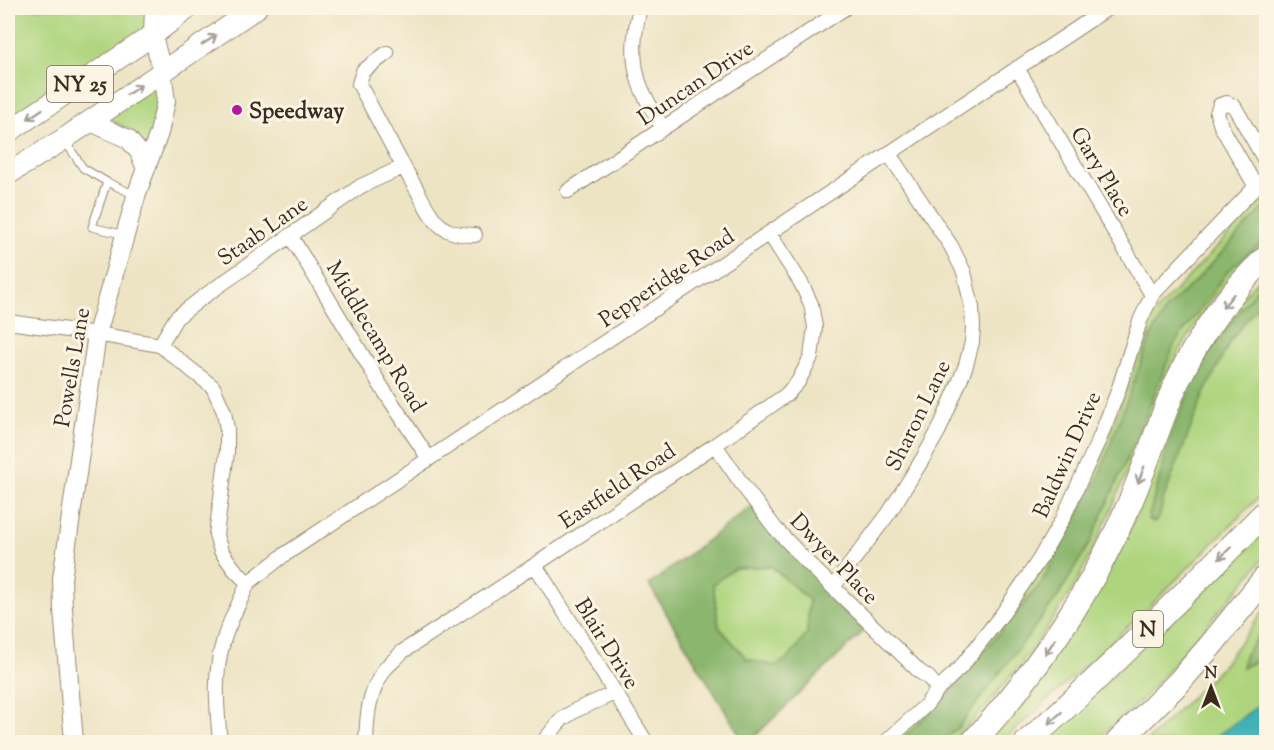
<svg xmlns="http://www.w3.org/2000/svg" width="1274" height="750" font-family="'Sorts Mill Goudy',serif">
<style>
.green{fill:#aed57e;stroke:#74804e;stroke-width:1.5}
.forest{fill:#8ab66d;stroke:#627046;stroke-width:1.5;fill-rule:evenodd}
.water{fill:#40b1b7;stroke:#3e6e6a;stroke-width:1.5}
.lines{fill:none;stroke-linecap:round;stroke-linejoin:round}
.lane-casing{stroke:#948771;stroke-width:9}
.street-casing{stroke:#948771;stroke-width:16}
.secondary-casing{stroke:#948771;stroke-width:20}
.primary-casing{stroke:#948771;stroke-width:23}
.highway-casing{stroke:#948771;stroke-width:26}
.lane{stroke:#fff;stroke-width:7}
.street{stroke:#fff;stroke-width:14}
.secondary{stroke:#fff;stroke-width:18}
.primary{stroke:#fff;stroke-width:21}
.highway{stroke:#fff;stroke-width:24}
.oneway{stroke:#a79f9a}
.poi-dot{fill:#b5179e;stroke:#fcf5e5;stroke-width:2}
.labels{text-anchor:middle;stroke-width:6;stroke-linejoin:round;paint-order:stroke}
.shield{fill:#fcf5e5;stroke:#75675a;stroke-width:1.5}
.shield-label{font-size:21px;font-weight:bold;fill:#3b2a1e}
.street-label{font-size:22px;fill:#3b2a1e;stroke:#fcf5e5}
.poi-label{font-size:22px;font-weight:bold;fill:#3b2a1e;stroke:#fcf5e5;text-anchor:start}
</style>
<rect width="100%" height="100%" fill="#fcf5e5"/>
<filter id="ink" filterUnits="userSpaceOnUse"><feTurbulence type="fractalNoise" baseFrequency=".0167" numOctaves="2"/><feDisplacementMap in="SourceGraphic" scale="12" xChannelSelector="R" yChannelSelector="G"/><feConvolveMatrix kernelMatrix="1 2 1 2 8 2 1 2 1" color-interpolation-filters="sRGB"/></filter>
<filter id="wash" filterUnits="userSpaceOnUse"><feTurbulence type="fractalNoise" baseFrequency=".008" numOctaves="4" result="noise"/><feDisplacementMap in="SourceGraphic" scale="24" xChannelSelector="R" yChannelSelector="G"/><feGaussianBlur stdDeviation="1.35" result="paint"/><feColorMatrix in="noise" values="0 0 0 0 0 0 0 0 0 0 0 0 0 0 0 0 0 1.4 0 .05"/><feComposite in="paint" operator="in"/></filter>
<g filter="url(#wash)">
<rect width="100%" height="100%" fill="#ede4c4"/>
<!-- green -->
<path class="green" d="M8,8H154L153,35L8,132Z
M159,81L161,102L146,156L130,131L117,124L102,120Z
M1266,195V241L1210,301L1174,360L1109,515L1075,586L1035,646L985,708L951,742H894L940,700L997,630L1056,550L1096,469L1131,377L1149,323L1159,308Z
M1266,271V490L1150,606L1002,742H984L1086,608L1124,544L1153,471L1170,416L1225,316Z
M1266,527V554L1246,580L1139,703L1094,742H1042Z
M771,566L809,600L807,634L788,660L774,666L747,659L719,627L713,584L735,568Z
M1266,608V742H1146L1219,670Z"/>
<!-- forest -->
<path class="forest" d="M1266,205V239L1228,271L1175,343L1142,425L1092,539L1059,595L958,728L939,742H900L951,691L1041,583L1098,478L1150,338L1167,308L1196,280Z
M1266,277V295L1231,340L1203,396L1163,500L1160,516L1154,522L1148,519L1173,429L1200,366L1233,319Z
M752,506L867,628L749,742H744L649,585ZM771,566L809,600L807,634L788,659L774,666L747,659L719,627L713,584L735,568Z
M1266,625V658L1242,667L1244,656Z"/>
<!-- water -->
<path class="water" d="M1266,700V742H1209Z"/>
</g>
<g filter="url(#ink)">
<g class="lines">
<defs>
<path id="lane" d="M65,141L83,168L107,182L135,195
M107,182L92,227L125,235"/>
<path id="street" d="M640,8C634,33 631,56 639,82C644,98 655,113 662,128
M387,53L363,71L359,84C378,119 396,155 417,190C424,203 433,223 447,230C456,234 466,235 475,235
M1017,68L1152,295
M1256,187L1221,126L1217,113L1220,105L1227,103L1234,106L1266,162
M568,191L845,8
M290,235L381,386L429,459
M8,322L97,334L160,345L213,387L224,412L227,429V452L216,535L221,551L234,569L248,583
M160,345L176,318L203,297L361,186L403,167
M715,445L744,487L775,528L807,562L920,672L928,677L938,689
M535,565L646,742
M248,583L284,555L1108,8
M833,587L889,513L922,460L939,430L959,383L966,365L972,342L973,328L972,307L964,272L951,246L889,154
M220,742C217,707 213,674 224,639C229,622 241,600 248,583
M366,742C367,714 368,694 385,669C390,663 397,658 402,652L535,565L715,445L786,395L798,382L811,357L815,327L811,304L801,283L769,233
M543,742L562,719L576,710L615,693
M886,742L926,705L938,689L961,667L1003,613L1039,560L1063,518L1101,435L1118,391L1140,321L1152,295L1266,176"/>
<path id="secondary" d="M89,121L128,139L139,152L146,169
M74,742L63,609L62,579L97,334L137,193L159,133L166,101L162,72L153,35L154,8"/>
<path id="primary" d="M8,132L153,35L188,8
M8,174L64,139L256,8"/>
<path id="highway" d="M973,742C1036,673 1089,595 1127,509C1146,468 1158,424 1177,382C1199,336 1229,292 1266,258
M1027,742C1110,669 1188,590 1266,512
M1118,742L1180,681L1211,645L1266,577"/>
</defs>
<!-- lane casing -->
<use href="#lane" class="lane-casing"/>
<!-- street casing -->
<use href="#street" class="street-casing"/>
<!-- secondary casing -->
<use href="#secondary" class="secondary-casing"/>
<!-- primary casing -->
<use href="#primary" class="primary-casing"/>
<!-- highway casing -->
<use href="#highway" class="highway-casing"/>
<!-- lane -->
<use href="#lane" class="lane"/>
<!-- street -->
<use href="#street" class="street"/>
<!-- secondary -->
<use href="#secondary" class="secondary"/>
<!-- primary -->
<use href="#primary" class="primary"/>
<!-- highway -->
<use href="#highway" class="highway"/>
</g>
<!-- one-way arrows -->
<defs><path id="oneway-shaft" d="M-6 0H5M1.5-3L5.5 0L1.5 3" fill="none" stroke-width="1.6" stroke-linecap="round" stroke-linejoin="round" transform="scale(1.5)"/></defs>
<g class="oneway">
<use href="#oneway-shaft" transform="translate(209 40) rotate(-33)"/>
<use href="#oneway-shaft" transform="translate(134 90) rotate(-34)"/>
<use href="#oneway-shaft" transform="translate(35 114) rotate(146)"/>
<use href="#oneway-shaft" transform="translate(1228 301) rotate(128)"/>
<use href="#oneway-shaft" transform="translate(1141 475) rotate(111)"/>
<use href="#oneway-shaft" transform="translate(1225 553) rotate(135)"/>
<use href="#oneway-shaft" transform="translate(1050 647) rotate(124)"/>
<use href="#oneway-shaft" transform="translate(1055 718) rotate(138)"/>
</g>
</g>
<!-- markers -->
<circle class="poi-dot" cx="237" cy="110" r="6"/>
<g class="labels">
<!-- shield labels -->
<g class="shield">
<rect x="47" y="66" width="66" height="36" rx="4.5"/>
<rect x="1133" y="611" width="30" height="36" rx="4.5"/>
</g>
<g class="shield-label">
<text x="80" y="91">NY 25</text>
<text x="1148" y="636">N</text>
</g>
<!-- street labels -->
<g class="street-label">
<text transform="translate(695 82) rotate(-34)" y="8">Duncan Drive</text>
<text transform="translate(1103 171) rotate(59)" y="8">Gary Place</text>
<text transform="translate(262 230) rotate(-35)" y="8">Staab Lane</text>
<text transform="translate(666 277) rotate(-34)" y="8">Pepperidge Road</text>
<text transform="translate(377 336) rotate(59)" y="8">Middlecamp Road</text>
<text transform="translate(71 367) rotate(-80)" y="8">Powells Lane</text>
<text transform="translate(917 415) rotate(-64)" y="8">Sharon Lane</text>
<text transform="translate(1066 454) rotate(-66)" y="8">Baldwin Drive</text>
<text transform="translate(617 485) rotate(-34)" y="8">Eastfield Road</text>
<text transform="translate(835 558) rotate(46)" y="8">Dwyer Place</text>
<text transform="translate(608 643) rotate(58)" y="8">Blair Drive</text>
</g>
<!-- poi labels -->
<g class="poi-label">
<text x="249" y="118">Speedway</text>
</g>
</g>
<!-- margin -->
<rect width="1274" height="750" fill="none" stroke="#fcf5e5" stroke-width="30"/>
<!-- north arrow -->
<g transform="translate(1211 687)" stroke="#fcf5e5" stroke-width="4.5" paint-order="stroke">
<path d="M0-4.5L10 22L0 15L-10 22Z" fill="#3b2a1e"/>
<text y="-9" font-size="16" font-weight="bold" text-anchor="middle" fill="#3b2a1e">N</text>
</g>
</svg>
